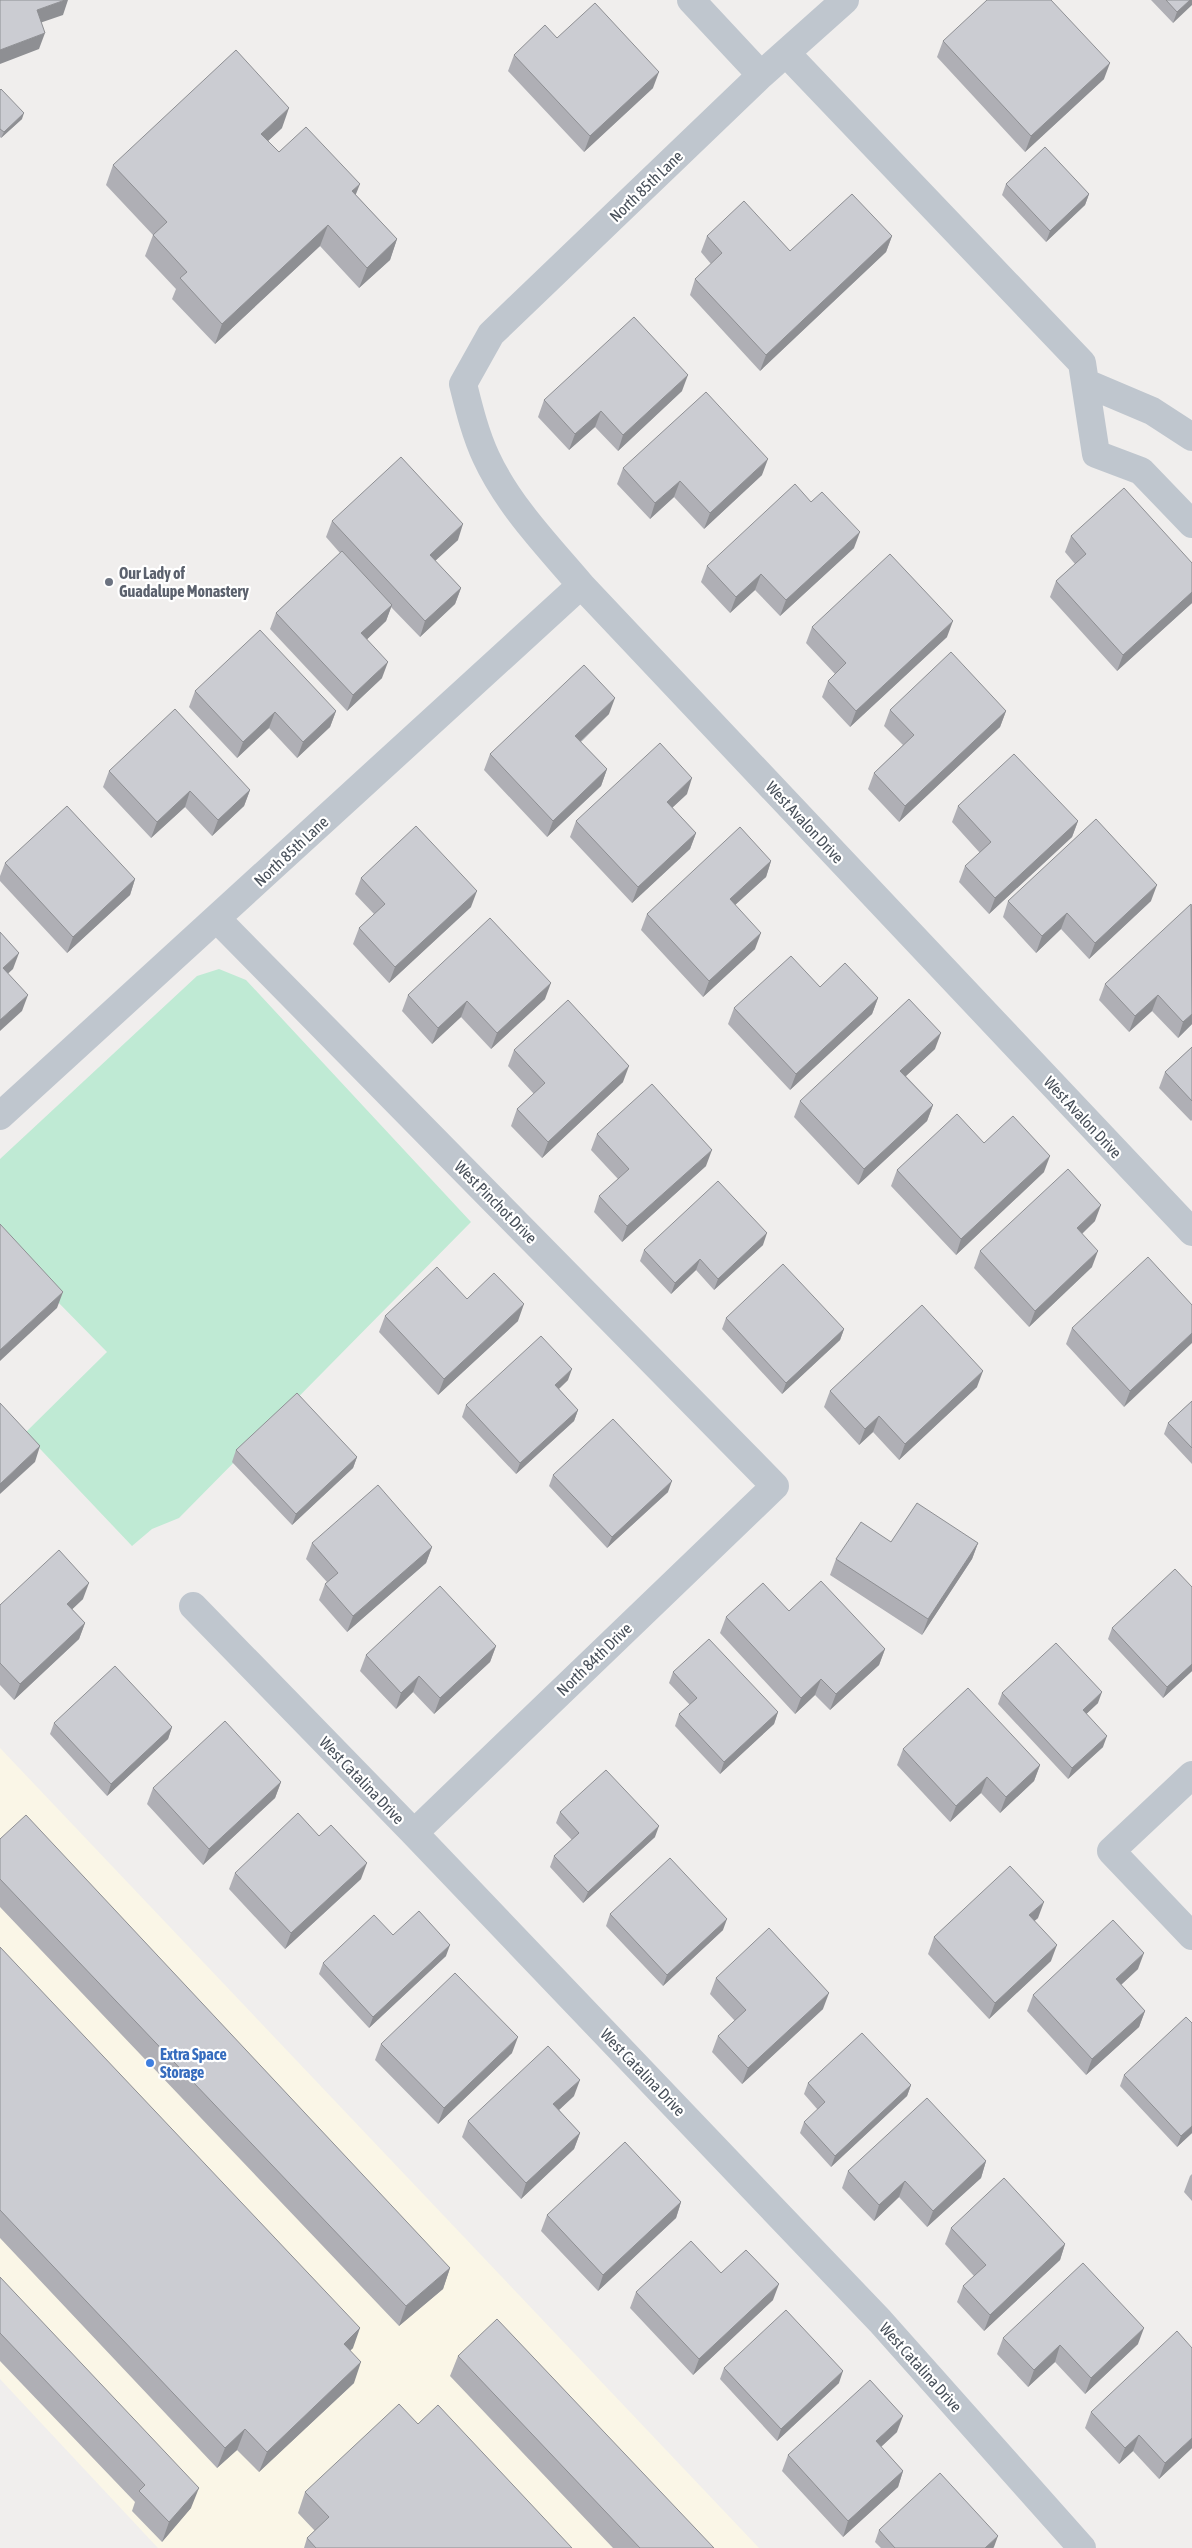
<svg xmlns="http://www.w3.org/2000/svg" width="1192" height="2548" font-family="'Asap Condensed',sans-serif">
<style>
.commercial{fill:#faf6e7}
.green{fill:#bfead4}
.lines{fill:none;stroke-linecap:round;stroke-linejoin:round}
.minor{stroke:#bfc6ce;stroke-width:28}
.wall{fill:#afafb5}
.shaded-wall{fill:#8e8f93}
.building{fill:#cbccd2;stroke:#8e8f93}
.worship-dot{fill:#6b7280;stroke:#fff;stroke-width:2}
.shop-dot{fill:#3f7fe0;stroke:#fff;stroke-width:2}
.labels{text-anchor:middle;stroke-width:4.5;stroke-linejoin:round;paint-order:stroke}
.street-label{font-size:16px;fill:#474f59;stroke:#fff}
.worship-label{font-size:16px;font-weight:bold;fill:#5b616d;stroke:#fff;text-anchor:start}
.shop-label{font-size:16px;font-weight:bold;fill:#366cbe;stroke:#fff;text-anchor:start}
</style>
<rect width="100%" height="100%" fill="#f0eeed"/>
<!-- commercial -->
<path class="commercial" d="M0,1748L759,2548H158L0,2379Z"/>
<!-- green -->
<path class="green" d="M219,969L246,980L471,1222L179,1518L152,1529L132,1546L25,1433L107,1352L0,1243V1159L197,976Z"/>
<g class="lines">
<!-- minor -->
<path class="minor" d="M691,0L761,75
M845,0L761,75L491,334L463,384C469,408 475,433 486,457C508,505 547,545 581,585L1192,1232
M787,54L1082,363L1096,454L1141,471L1192,524
M1086,383L1152,411L1192,437
M217,919L775,1486L414,1833
M0,1116L581,585
M193,1606L414,1833L880,2321L1082,2548
M1192,1775L1111,1851L1192,1936"/>
</g>
<!-- wall -->
<path class="wall" d="M1151,0H1192L1173,23Z
M557,38L653,88L584,152L508,71L514,55Z
M943,41L1104,79L1025,152L937,57Z
M0,90L22,119L1,138L0,137Z
M282,128L268,141L279,152L356,195L397,239L390,260L359,288L320,246L215,344L172,299L176,289L145,256L153,235L106,185L113,165Z
M1006,184L1089,194L1085,205L1046,242L1002,195Z
M707,236L790,251L892,236L886,252L760,371L690,295L695,279L711,264L701,252Z
M682,391L618,451L595,427L569,450L538,417L544,400Z
M623,468L762,475L704,529L674,497L650,519L617,484Z
M332,521L458,540L435,561L461,588L455,604L420,637L391,607L386,621L367,639L382,678L347,711L270,629L276,613L340,553L326,537Z
M1071,536L1192,563V603L1117,671L1050,597L1056,581L1075,564L1065,552Z
M854,548L780,616L755,590L730,613L701,582L707,566Z
M812,627L947,637L850,727L822,697L828,681L835,674L806,643Z
M195,691L336,711L330,727L297,758L269,728L237,758L189,707Z
M890,710L1006,711L1000,727L899,822L868,789L874,773L903,745L884,726Z
M609,714L581,742L607,769L601,786L547,837L484,770L490,754Z
M109,771L250,790L244,806L212,836L185,807L151,838L103,787Z
M687,794L672,808L696,833L690,849L632,903L570,837L576,821Z
M958,806L1078,821L1072,837L989,914L959,882L965,866L980,853L952,822Z
M771,861L766,877L735,905L755,949L703,997L641,930L647,914Z
M5,863L135,879L130,895L67,953L0,881V876Z
M361,878L471,907L389,983L353,944L359,928L374,914L355,894Z
M1008,901H1151L1089,959L1061,929L1036,953L1003,917Z
M1192,904V1024L1178,1038L1152,1011L1129,1032L1099,1000L1105,984Z
M408,995L545,999L491,1049L461,1017L432,1044L402,1011Z
M878,998L872,1014L790,1090L728,1024L734,1008Z
M1192,1047V1120L1191,1121L1159,1088L1165,1072Z
M935,1049L906,1076L933,1105L927,1121L858,1185L794,1117L800,1101Z
M514,1050L623,1082L542,1158L511,1126L517,1109L534,1094L508,1066Z
M597,1134L706,1166L622,1242L594,1212L599,1196L618,1179L591,1150Z
M984,1143L1044,1172L956,1255L891,1186L897,1170Z
M1095,1221L1082,1234L1092,1267L1029,1327L974,1268L980,1251Z
M763,1245L714,1290L696,1270L671,1294L640,1261L644,1250Z
M467,1299L518,1321L438,1395L379,1332L385,1316Z
M1192,1305L1124,1407L1066,1344L1072,1328Z
M726,1318L844,1329L840,1340L782,1394L722,1329Z
M568,1380L559,1389L578,1410L574,1421L516,1474L462,1417L466,1405Z
M977,1387L899,1460L873,1432L859,1445L824,1407L830,1391Z
M1192,1401V1464L1164,1434L1168,1423Z
M236,1450L357,1457L353,1468L292,1525L232,1462Z
M553,1475L668,1492L607,1548L549,1486Z
M891,1542L978,1543L972,1559L922,1635L830,1575L836,1559Z
M312,1543L432,1547L426,1563L347,1632L319,1600L325,1584L327,1582L306,1559Z
M1192,1587V1671L1163,1698L1108,1639L1112,1628Z
M83,1599L72,1609L85,1623L79,1639L14,1700L0,1685V1605Z
M789,1611L885,1649L879,1665L830,1710L815,1695L795,1714L720,1633L726,1617Z
M496,1646L490,1662L434,1714L413,1692L396,1709L360,1671L366,1655Z
M673,1672L778,1712L774,1724L720,1774L675,1726L679,1714L690,1705L669,1683Z
M1002,1693L1098,1703L1086,1714L1103,1747L1068,1779L998,1704Z
M54,1723L172,1727L168,1739L107,1796L50,1734Z
M903,1749L1040,1765L1034,1781L1000,1813L981,1793L950,1822L897,1765Z
M281,1782L275,1798L203,1865L147,1804L153,1788Z
M560,1812L655,1837L583,1903L550,1867L554,1856L572,1840L556,1823Z
M0,1839L450,2268L443,2289L399,2326L0,1907Z
M235,1873L361,1879L285,1949L229,1889Z
M610,1914L723,1930L663,1986L606,1926Z
M1038,1918L1034,1921L1051,1961L989,2019L928,1954L934,1937Z
M393,1935L446,1956L369,2028L319,1974L323,1963Z
M0,1947L353,2348L350,2350L354,2383L259,2472L237,2450L217,2468L0,2238Z
M1138,1969L1121,1985L1145,2011L1139,2027L1086,2075L1027,2011L1033,1995Z
M716,1978L823,2009L742,2084L712,2052L718,2036L735,2021L710,1994Z
M381,2044L512,2053L438,2124L375,2060Z
M1124,2075L1192,2133L1177,2147L1120,2086Z
M808,2083L911,2085L907,2096L831,2167L800,2133L804,2122L818,2110L804,2094Z
M574,2096L559,2110L580,2133L574,2149L521,2199L462,2137L468,2121Z
M986,2161L981,2178L927,2227L899,2197L874,2221L842,2188L848,2171Z
M1192,2174V2201L1184,2192L1190,2176Z
M681,2202L676,2218L598,2291L541,2231L547,2215Z
M951,2228L1065,2244L1060,2260L984,2331L957,2302L963,2286L974,2276L945,2244Z
M721,2273L773,2300L693,2375L630,2308L636,2292Z
M0,2277L191,2508L162,2542L132,2511L135,2502L0,2361Z
M1003,2338L1138,2344L1085,2394L1055,2362L1028,2387L997,2354Z
M458,2356L714,2548H613L450,2376Z
M724,2368L839,2383L777,2441L720,2379Z
M1091,2412L1192,2448L1159,2479L1133,2451L1119,2464L1085,2428Z
M418,2424L572,2548H304L307,2538L315,2531L298,2513L305,2492Z
M897,2432L881,2447L903,2471L898,2487L843,2537L782,2471L788,2455Z
M879,2530L994,2547L993,2548H881L875,2542Z"/>
<!-- shaded-wall -->
<path class="shaded-wall" d="M65,0H68L63,15L31,26L37,10Z
M1190,0H1192V5L1173,23L1177,12Z
M45,33L39,49L0,64V50Z
M1110,63L1104,79L1025,152L1031,136Z
M659,72L653,88L584,152L590,136Z
M289,108L282,128L254,154L261,134Z
M24,113L22,119L1,138L4,132Z
M360,184L352,204V191Z
M1089,194L1085,205L1046,242L1050,231Z
M328,225L320,246L215,344L222,324Z
M892,236L886,252L760,371L766,355Z
M397,239L390,260L359,288L367,268Z
M688,375L682,391L618,451L623,435Z
M601,411L595,427L569,450L575,434Z
M768,459L762,475L704,529L710,513Z
M680,481L674,497L650,519L655,503Z
M463,524L458,540L424,571L430,555Z
M860,532L854,548L780,616L786,600Z
M761,574L755,590L730,613L736,597Z
M461,588L455,604L420,637L425,621Z
M1192,592V603L1117,671L1123,655Z
M392,605L386,621L356,650L361,633Z
M953,621L947,637L850,727L856,711Z
M388,662L382,678L347,711L353,695Z
M615,698L609,714L569,752L575,736Z
M336,711L330,727L297,758L303,742Z
M1006,711L1000,727L899,822L905,806Z
M275,712L269,728L237,758L243,742Z
M607,769L601,786L547,837L553,821Z
M692,778L687,794L661,818L667,802Z
M250,790L244,806L212,836L218,820Z
M190,791L185,807L151,838L157,822Z
M1078,821L1072,837L989,914L995,898Z
M696,833L690,849L632,903L638,887Z
M771,861L766,877L724,915L730,899Z
M135,879L130,895L67,953L73,937Z
M1157,885L1151,901L1089,959L1095,943Z
M477,891L471,907L389,983L395,967Z
M1067,913L1061,929L1036,953L1042,936Z
M761,933L755,949L703,997L709,981Z
M19,953L13,969L0,981L3,968Z
M551,983L545,999L491,1049L497,1033Z
M28,995L22,1011L0,1031V1020Z
M1158,995L1152,1011L1129,1032L1135,1016Z
M878,998L872,1014L790,1090L796,1074Z
M467,1001L461,1017L432,1044L438,1028Z
M1192,1014V1024L1178,1038L1183,1022Z
M941,1033L935,1049L894,1087L900,1071Z
M629,1066L623,1082L542,1158L548,1142Z
M933,1105L927,1121L858,1185L864,1169Z
M712,1150L706,1166L622,1242L627,1226Z
M1050,1156L1044,1172L956,1255L961,1239Z
M1101,1205L1095,1221L1071,1244L1077,1228Z
M767,1233L763,1245L714,1290L718,1279Z
M1098,1251L1092,1267L1029,1327L1035,1311Z
M700,1259L696,1270L671,1294L675,1283Z
M63,1292L57,1308L0,1361V1350Z
M524,1304L518,1321L438,1395L444,1379Z
M844,1329L840,1340L782,1394L786,1383Z
M1192,1333V1343L1124,1407L1130,1391Z
M572,1369L568,1380L551,1396L555,1385Z
M983,1371L977,1387L899,1460L905,1444Z
M578,1410L574,1421L516,1474L520,1463Z
M879,1416L873,1432L859,1445L865,1429Z
M40,1446L35,1462L0,1494V1484Z
M357,1457L353,1468L292,1525L296,1514Z
M672,1481L668,1492L607,1548L612,1537Z
M978,1543L972,1559L922,1635L928,1619Z
M432,1547L426,1563L347,1632L353,1616Z
M89,1583L83,1599L61,1620L67,1604Z
M85,1623L79,1639L14,1700L20,1684Z
M496,1646L490,1662L434,1714L440,1698Z
M885,1649L879,1665L830,1710L836,1694Z
M1192,1664V1671L1163,1698L1167,1687Z
M419,1676L413,1692L396,1709L401,1693Z
M821,1679L815,1695L795,1714L801,1698Z
M1102,1692L1098,1703L1079,1721L1083,1710Z
M778,1712L774,1724L720,1774L724,1762Z
M172,1727L168,1739L107,1796L111,1784Z
M1107,1736L1103,1747L1068,1779L1072,1768Z
M1040,1765L1034,1781L1000,1813L1006,1797Z
M987,1777L981,1793L950,1822L956,1806Z
M281,1782L275,1798L203,1865L209,1849Z
M659,1826L655,1837L583,1903L588,1892Z
M367,1863L361,1879L285,1949L291,1933Z
M1044,1902L1038,1918L1023,1931L1029,1915Z
M727,1919L723,1930L663,1986L667,1975Z
M450,1945L446,1956L369,2028L373,2017Z
M1057,1945L1051,1961L989,2019L995,2003Z
M1144,1953L1138,1969L1110,1995L1116,1979Z
M829,1993L823,2009L742,2084L748,2068Z
M1145,2011L1139,2027L1086,2075L1092,2059Z
M518,2037L512,2053L438,2124L444,2108Z
M580,2080L574,2096L547,2121L553,2104Z
M911,2085L907,2096L831,2167L835,2156Z
M1192,2126V2133L1177,2147L1181,2136Z
M580,2133L574,2149L521,2199L526,2183Z
M986,2161L981,2178L927,2227L933,2211Z
M905,2181L899,2197L874,2221L879,2205Z
M681,2202L676,2218L598,2291L603,2275Z
M1065,2244L1060,2260L984,2331L990,2315Z
M450,2268L443,2289L399,2326L406,2306Z
M779,2284L773,2300L693,2375L699,2359Z
M360,2328L353,2348L337,2364L344,2344Z
M1144,2328L1138,2344L1085,2394L1091,2378Z
M1060,2345L1055,2362L1028,2387L1034,2370Z
M361,2362L354,2383L259,2472L267,2452Z
M843,2371L839,2383L777,2441L781,2429Z
M903,2416L897,2432L870,2457L876,2441Z
M245,2429L237,2450L217,2468L225,2448Z
M1139,2435L1133,2451L1119,2464L1125,2448Z
M1192,2438V2448L1159,2479L1165,2463Z
M903,2471L898,2487L843,2537L848,2521Z
M199,2488L191,2508L162,2542L169,2522Z
M998,2536L994,2547L993,2548H985Z"/>
<!-- building -->
<path class="building" d="M0,0H65L37,10L45,33L0,50Z
M987,0H1051L1110,63L1031,136L943,41Z
M1166,0H1190L1177,12Z
M595,3L659,72L590,136L514,55L545,25L557,38Z
M236,50L289,108L261,134L279,152L306,127L360,184L352,191L397,239L367,268L328,225L222,324L180,278L187,272L153,235L167,222L113,165Z
M1,89L24,113L4,132L0,129V90Z
M1045,147L1089,194L1050,231L1006,184Z
M852,194L892,236L766,355L695,279L722,253L707,236L744,201L790,251Z
M634,317L688,375L623,435L601,411L575,434L544,400Z
M706,392L768,459L710,513L680,481L655,503L623,468Z
M401,457L463,524L430,555L461,588L425,621L332,521Z
M795,484L811,502L822,492L860,532L786,600L761,574L736,597L707,566Z
M1124,488L1192,563V592L1123,655L1056,581L1086,554L1071,536Z
M342,551L392,605L361,633L388,662L353,695L276,613Z
M890,554L953,621L856,711L828,681L846,663L812,627Z
M260,630L336,711L303,742L275,712L243,742L195,691Z
M951,652L1006,711L905,806L874,773L914,735L890,710Z
M584,665L615,698L575,736L607,769L553,821L490,754Z
M175,709L250,790L218,820L190,791L157,822L109,771Z
M660,743L692,778L667,802L696,833L638,887L576,821Z
M1014,754L1078,821L995,898L965,866L991,842L958,806Z
M67,806L135,879L73,937L5,863Z
M1096,819L1157,885L1095,943L1067,913L1042,936L1008,901Z
M416,826L477,891L395,967L359,928L385,904L361,878Z
M740,827L771,861L730,899L761,933L709,981L647,914Z
M1191,904L1192,1014L1183,1022L1158,995L1135,1016L1105,984Z
M490,918L551,983L497,1033L467,1001L438,1028L408,995Z
M0,932L19,953L3,968L28,995L0,1020Z
M791,956L820,987L845,963L878,998L796,1074L734,1008Z
M909,999L941,1033L900,1071L933,1105L864,1169L800,1101Z
M568,1000L629,1066L548,1142L517,1109L545,1083L514,1050Z
M1192,1047V1101L1165,1072Z
M652,1084L712,1150L627,1226L599,1196L629,1169L597,1134Z
M957,1114L984,1143L1013,1116L1050,1156L961,1239L897,1170Z
M1068,1169L1101,1205L1077,1228L1098,1251L1035,1311L980,1251Z
M718,1181L767,1233L718,1279L700,1259L675,1283L644,1250Z
M0,1224L63,1292L0,1350Z
M1148,1257L1192,1305V1333L1130,1391L1072,1328Z
M783,1264L844,1329L786,1383L726,1318Z
M437,1267L467,1299L494,1273L524,1304L444,1379L385,1316Z
M922,1305L983,1371L905,1444L879,1416L865,1429L830,1391Z
M541,1336L572,1369L555,1385L578,1410L520,1463L466,1405Z
M297,1393L357,1457L296,1514L236,1450Z
M1192,1401V1448L1168,1423Z
M0,1403L40,1446L0,1484Z
M613,1419L672,1481L612,1537L553,1475Z
M378,1485L432,1547L353,1616L325,1584L338,1573L312,1543Z
M917,1503L978,1543L928,1619L836,1559L861,1522L891,1542Z
M59,1550L89,1583L67,1604L85,1623L20,1684L0,1663V1605Z
M1175,1569L1192,1587V1664L1167,1687L1112,1628Z
M821,1581L885,1649L836,1694L821,1679L801,1698L726,1617L763,1583L789,1611Z
M440,1586L496,1646L440,1698L419,1676L401,1693L366,1655Z
M709,1639L778,1712L724,1762L679,1714L697,1698L673,1672Z
M1056,1643L1102,1692L1083,1710L1107,1736L1072,1768L1002,1693Z
M115,1666L172,1727L111,1784L54,1723Z
M968,1688L1040,1765L1006,1797L987,1777L956,1806L903,1749Z
M225,1721L281,1782L209,1849L153,1788Z
M606,1770L659,1826L588,1892L554,1856L579,1833L560,1812Z
M298,1813L319,1836L331,1825L367,1863L291,1933L235,1873Z
M26,1815L450,2268L406,2306L0,1879V1839Z
M670,1858L727,1919L667,1975L610,1914Z
M1010,1866L1044,1902L1029,1915L1057,1945L995,2003L934,1937Z
M419,1911L450,1945L373,2017L323,1963L374,1915L393,1935Z
M1113,1920L1144,1953L1116,1979L1145,2011L1092,2059L1033,1995Z
M769,1928L829,1993L748,2068L718,2036L746,2010L716,1978Z
M0,1947L360,2328L344,2344L361,2362L267,2452L245,2429L225,2448L0,2210Z
M455,1973L518,2037L444,2108L381,2044Z
M1186,2017L1192,2023V2126L1181,2136L1124,2075Z
M862,2033L911,2085L835,2156L804,2122L825,2102L808,2083Z
M548,2046L580,2080L553,2104L580,2133L526,2183L468,2121Z
M927,2098L986,2161L933,2211L905,2181L879,2205L848,2171Z
M625,2142L681,2202L603,2275L547,2215Z
M1004,2178L1065,2244L990,2315L963,2286L986,2265L951,2228Z
M691,2241L721,2273L746,2250L779,2284L699,2359L636,2292Z
M1083,2263L1144,2328L1091,2378L1060,2345L1034,2370L1003,2338Z
M0,2277L199,2488L169,2522L139,2491L145,2485L0,2333Z
M786,2310L843,2371L781,2429L724,2368Z
M497,2319L714,2548H640L458,2356Z
M1177,2331L1192,2348V2438L1165,2463L1139,2435L1125,2448L1091,2412Z
M870,2380L903,2416L876,2441L903,2471L848,2521L788,2455Z
M399,2404L418,2424L438,2405L572,2548H316L307,2538L329,2517L305,2492Z
M940,2473L998,2536L985,2548H895L879,2530Z"/>
<!-- markers -->
<circle class="worship-dot" cx="109" cy="582" r="5"/>
<circle class="shop-dot" cx="150" cy="2063" r="5"/>
<g class="labels">
<!-- street labels -->
<g class="street-label">
<text transform="translate(646 186) rotate(-44)" y="6">North 85th Lane</text>
<text transform="translate(805 822) rotate(47)" y="6">West Avalon Drive</text>
<text transform="translate(291 851) rotate(-43)" y="6">North 85th Lane</text>
<text transform="translate(1083 1117) rotate(47)" y="6">West Avalon Drive</text>
<text transform="translate(496 1202) rotate(45)" y="6">West Pinchot Drive</text>
<text transform="translate(594 1659) rotate(-44)" y="6">North 84th Drive</text>
<text transform="translate(362 1780) rotate(46)" y="6">West Catalina Drive</text>
<text transform="translate(643 2072) rotate(46)" y="6">West Catalina Drive</text>
<text transform="translate(921 2367) rotate(48)" y="6">West Catalina Drive</text>
</g>
<!-- worship labels -->
<g class="worship-label">
<text x="119" y="579">Our Lady of<tspan x="119" dy="18">Guadalupe Monastery</tspan></text>
</g>
<!-- shop labels -->
<g class="shop-label">
<text x="160" y="2060">Extra Space<tspan x="160" dy="18">Storage</tspan></text>
</g>
</g>
</svg>
